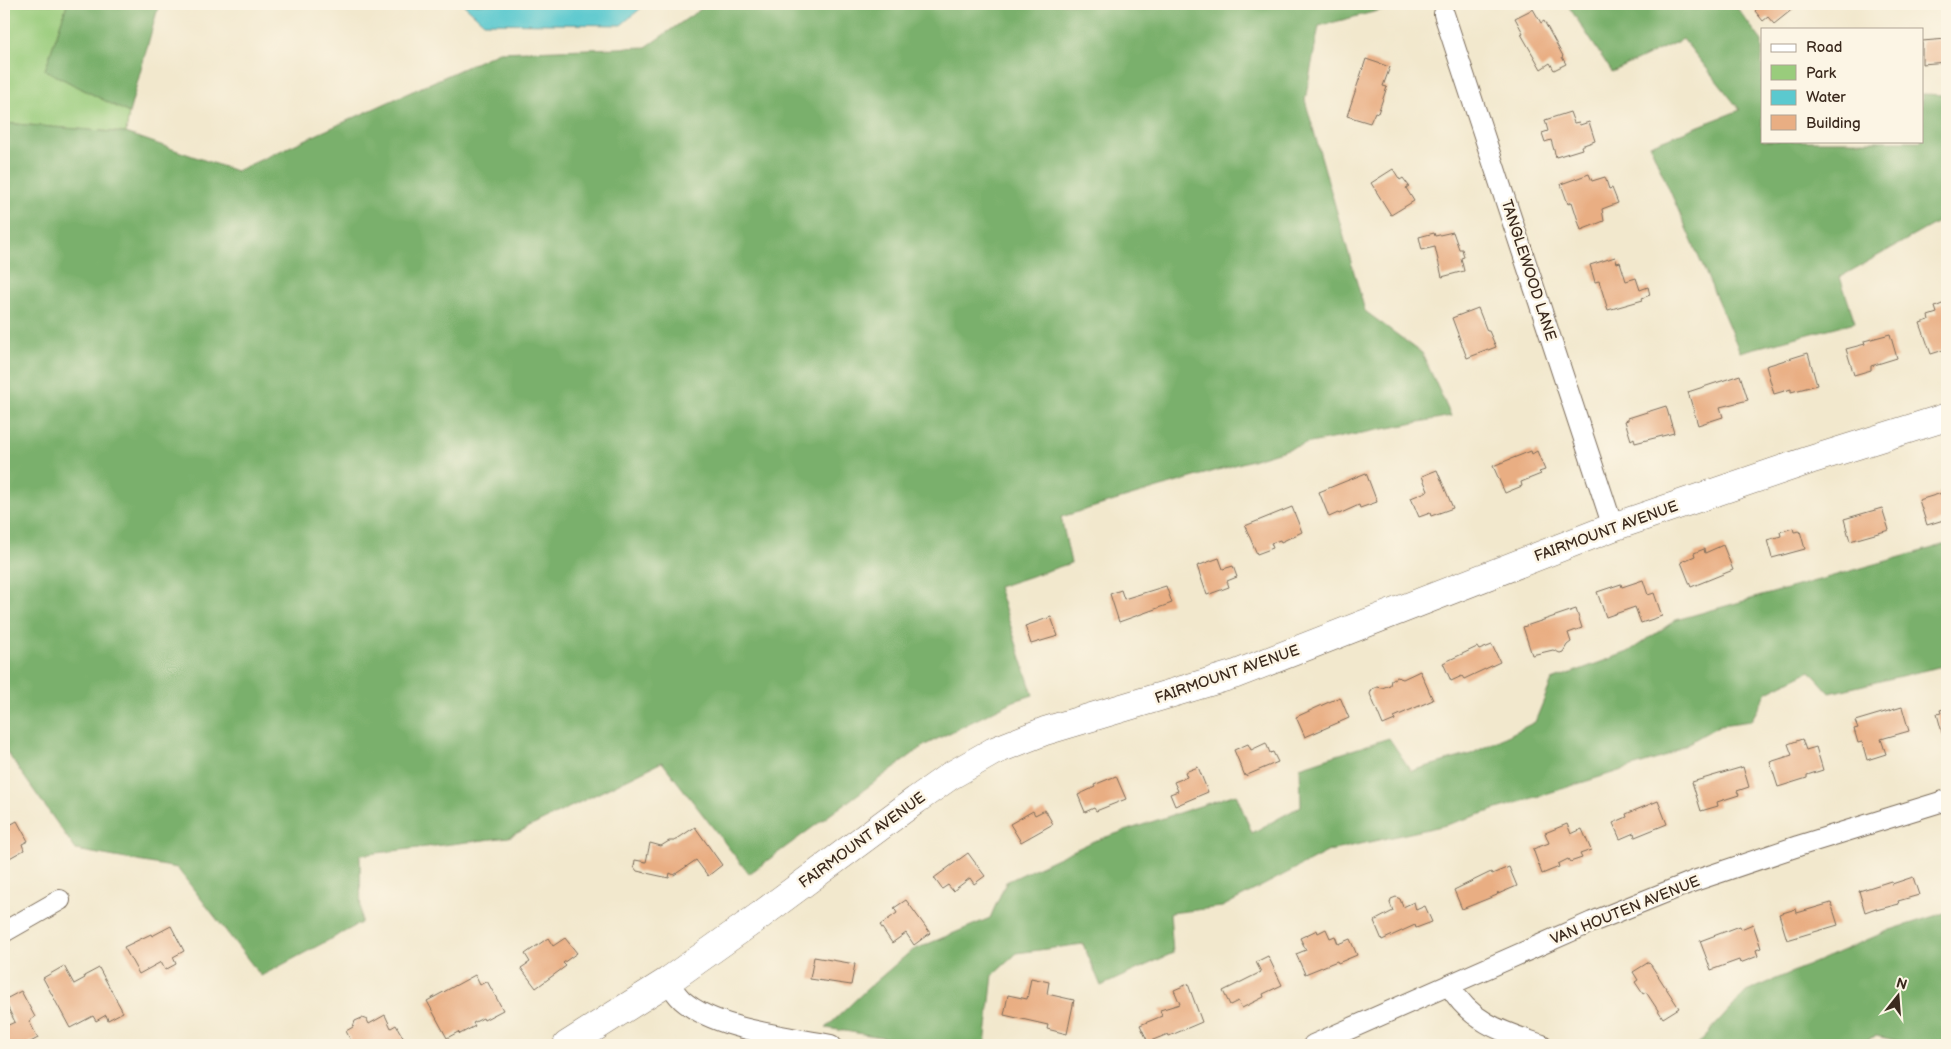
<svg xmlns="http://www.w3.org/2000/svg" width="1951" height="1049" font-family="'Balsamiq Sans',sans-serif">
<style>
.green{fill:#99cc7c;stroke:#6a7b4d}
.forest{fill:#7ab06c;stroke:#5a6d45}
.water{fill:#5bc9cf;stroke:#4b7a76}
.building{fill:#e9ae83}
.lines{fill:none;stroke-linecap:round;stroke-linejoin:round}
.street-casing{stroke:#7b6c5b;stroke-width:22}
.secondary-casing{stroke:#7b6c5b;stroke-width:29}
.street{stroke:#fff;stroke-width:20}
.secondary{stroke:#fff;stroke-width:28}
.labels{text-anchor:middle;stroke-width:5;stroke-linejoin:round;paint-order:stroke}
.street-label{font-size:15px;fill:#3b2a1e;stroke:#fcf5e5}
</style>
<rect width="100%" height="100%" fill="#fcf5e5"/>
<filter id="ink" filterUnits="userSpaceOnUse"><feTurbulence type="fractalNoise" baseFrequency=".02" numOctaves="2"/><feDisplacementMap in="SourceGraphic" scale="10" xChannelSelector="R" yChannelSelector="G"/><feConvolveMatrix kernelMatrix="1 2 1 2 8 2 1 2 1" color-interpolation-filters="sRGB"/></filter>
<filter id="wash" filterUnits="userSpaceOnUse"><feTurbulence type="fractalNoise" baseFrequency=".0096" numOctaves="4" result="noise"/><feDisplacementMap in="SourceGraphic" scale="20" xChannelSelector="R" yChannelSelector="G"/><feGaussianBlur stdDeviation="1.12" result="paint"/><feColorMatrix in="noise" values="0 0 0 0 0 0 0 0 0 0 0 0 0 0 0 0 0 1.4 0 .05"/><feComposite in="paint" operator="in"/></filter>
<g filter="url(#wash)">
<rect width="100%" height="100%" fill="#f2e8cd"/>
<!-- green -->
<path class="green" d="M4,4H67L45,70L129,113L126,133L4,123Z"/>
<!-- forest -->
<path class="forest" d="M67,4H159L129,113L45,70Z
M708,4H1405L1319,26L1305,100L1365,311L1422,353L1451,416L1305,444L1061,517L1071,563L998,587L1033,695L1014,701L925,745L749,874L662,762L509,837L360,855L361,923L261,976L177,868L76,850L4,748V123L126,133L236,171L499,52L646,47Z
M1567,4H1734L1762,41V141H1922V94L1947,95V217L1840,277L1855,322L1740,352L1650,145L1740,110L1683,39L1612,72Z
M1947,544V665L1830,693L1810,671L1767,692L1751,721L1720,725L1664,757L1446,825L1329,851L1222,907L1170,913L1173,953L1101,986L1083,944L1017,953L993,975L985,1045H931L826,1028L867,989L911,951L990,918L1006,882L1094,841L1236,794L1252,833L1301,806L1300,767L1389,738L1411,771L1471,754L1535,722L1552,680L1628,652L1676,620Z
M1947,912V1045H1917L1876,1036L1854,1045H1697L1746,992L1890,930Z"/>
<!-- water -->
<path class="water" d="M463,4H646L621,25L484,23Z"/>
<g id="blocks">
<!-- building -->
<path class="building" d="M1752,4H1790L1794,8L1774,24L1768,17L1763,21L1755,11L1757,9Z
M1533,9L1541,23L1544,21L1563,56L1562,57L1566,64L1554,70L1550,63L1541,69L1521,34L1523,33L1515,18Z
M1947,39V62L1922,64V41Z
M1366,59L1390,67L1383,86L1387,87L1378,113L1375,112L1370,123L1347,116Z
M1570,112L1574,123L1579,122L1580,125L1589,122L1595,141L1581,146L1582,149L1556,157L1551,140L1545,142L1542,133L1548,131L1545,120Z
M1393,169L1400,180L1403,178L1409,186L1406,188L1414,201L1391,215L1371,183Z
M1589,174L1592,181L1605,177L1609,189L1612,188L1618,203L1602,209L1604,221L1581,230L1572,202L1568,204L1561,184Z
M1453,232L1459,249H1462L1464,257L1461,258L1464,271L1442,277L1435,247L1422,250L1419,237L1434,233L1435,236Z
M1615,257L1617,263L1620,262L1626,281L1636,278L1640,290L1648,287L1650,295L1642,298L1643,300L1608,310L1599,281L1595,282L1590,265Z
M1947,302V349L1931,354L1920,323L1929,320L1928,316L1937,313L1935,307Z
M1478,308L1487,331H1489L1496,347L1467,358L1452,318Z
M1890,334L1897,358L1871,366V370L1854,375L1846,349L1865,344L1864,341Z
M1808,353L1817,385L1791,392V389L1774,394L1766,366Z
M1740,375L1748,400L1720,407L1723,417L1698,425L1688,392Z
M1666,406L1674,433L1635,443L1634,438L1631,440L1625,421L1628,420V418Z
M1531,451L1532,454L1537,451L1545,470L1539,472L1541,474L1521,482L1522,486L1505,493L1493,466Z
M1437,470L1453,508L1431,516L1430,513L1419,517L1411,498L1428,491L1422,476Z
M1366,473L1377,502L1360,508L1359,505L1339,514L1338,513L1329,517L1319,492Z
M1947,487V519L1927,525L1919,500L1942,493L1941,489Z
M1292,507L1302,532L1281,542L1280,540L1271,543L1273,548L1257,554L1245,526Z
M1882,508L1889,530L1850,541L1844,519Z
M1793,528L1794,532L1800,531L1805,549L1772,558L1767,540L1781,536L1780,532Z
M1723,545L1733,570L1691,587L1681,562L1695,556L1694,553L1704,549L1705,553Z
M1219,558L1223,569L1233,566L1237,577L1227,581L1229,587L1207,595L1197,566Z
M1643,580L1648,595L1654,593L1662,616L1641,623L1635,607L1606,617L1597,592L1621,584L1622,587Z
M1166,586L1172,603L1119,622L1110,594L1121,590L1124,599Z
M1576,609L1582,628L1568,633L1571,642L1567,645L1563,652L1560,653L1553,650L1532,655L1523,627Z
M1051,617L1058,636L1031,644L1025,626Z
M1492,645L1500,662L1464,679L1462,676L1451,681L1443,663L1477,647L1479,650Z
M1420,671L1433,700L1394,717L1395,720L1383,725L1370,694L1372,689L1377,687L1382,688L1390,685L1391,680L1397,677L1403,679Z
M1340,697L1349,718L1305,737L1296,717Z
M1902,707L1909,731L1881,739L1886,754L1867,760L1862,742L1858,743L1854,729L1858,728L1855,721Z
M1947,708V735L1943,736L1937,714L1941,713L1940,710Z
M1802,739L1806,750L1816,747L1823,770L1807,775V778L1778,787L1770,762L1792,755L1788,744Z
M1266,743L1270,753L1273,752L1278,762L1245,776L1234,750L1248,744L1251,750Z
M1198,767L1208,792L1175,806L1170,794L1178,791L1174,782L1187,777L1185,772Z
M1743,767L1749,787L1737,791L1739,795L1717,802L1718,806L1701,811L1692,782Z
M1116,776L1126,799L1096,811L1094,808L1085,812L1078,795L1095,787L1094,785Z
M1658,801L1667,824L1635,837L1634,833L1620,839L1613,823L1627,817L1626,814Z
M1045,810L1053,824L1021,842L1010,824L1033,811L1035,815Z
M4,820L8,826L17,821L28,841L22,844L24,850L4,861Z
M1567,824L1571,834L1582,829L1591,850L1580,854L1582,858L1570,862L1568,859L1558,864L1559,867L1542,874L1533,849L1549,843L1545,833Z
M695,827L722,865L708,876L696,860L674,875L670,873L669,878L637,871L634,867L635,860L646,862L650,843L661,846L669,841H674Z
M968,853L985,876L974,884L970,878L953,891L948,885L942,889L934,878Z
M1509,867L1517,886L1498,894V892L1497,895L1462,909L1454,890L1491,872L1492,874Z
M1913,877L1919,895L1898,901L1899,904L1876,910V908L1865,912L1859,891L1891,881L1892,884Z
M1396,897L1400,899L1403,907L1414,902L1416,910L1425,906L1432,922L1416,928L1415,925L1382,940L1374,921L1393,911L1390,903L1391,899Z
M906,900L930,933L914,945L906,933L892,943L880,925L897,913L894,908Z
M1831,903L1838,925L1787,940L1779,914L1796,909L1797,913Z
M1753,924L1761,948L1756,950L1758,956L1740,963L1739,960L1711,970L1700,941L1740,926L1741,929Z
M171,926L184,951L173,957L176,964L165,970L161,962L139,974L124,947L151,934L152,936Z
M1326,929L1330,938L1335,936L1338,944L1350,939L1357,955L1338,963L1337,961L1305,974L1296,954L1306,950L1300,938L1317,930L1318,933Z
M548,938L553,946L565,938L577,953L563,963L566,966L536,988L521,968L530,962L525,954Z
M1268,956L1282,985L1263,994L1264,997L1242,1008L1238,1001L1230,1005L1223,991L1261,972L1256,962Z
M814,957L855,964L851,985L810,979Z
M1649,962L1679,1008L1663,1018L1646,992L1643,994L1635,982L1638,980L1633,972Z
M64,966L74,984L85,978L84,976L99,968L123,1012L108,1020L106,1015L96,1021L93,1016L70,1028L43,978Z
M475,975L480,985L487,981L503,1010L484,1020L483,1018L473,1023L475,1026L460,1034L458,1032L447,1038L427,1001Z
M1031,978L1049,982L1047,994L1074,1000L1067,1034L1047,1029L1048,1025L1004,1015L1008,995L1027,999Z
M1188,984L1202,1022L1169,1036L1168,1034L1148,1042L1140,1025L1162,1016L1160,1010L1180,1004L1174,990Z
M21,991L35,1017L29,1021L38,1038L25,1045H4V1027L15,1022L4,1000Z
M385,1015L391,1028L396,1025L405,1041L396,1045H353L346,1031L353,1027L355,1021L362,1018L367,1020L369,1024Z"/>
</g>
</g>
<g filter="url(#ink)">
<use href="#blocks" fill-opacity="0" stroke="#7b6c5b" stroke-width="1"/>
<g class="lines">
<defs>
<path id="street" d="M1444,14L1613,527
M4,932L60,900
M668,981C672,988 676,994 682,1000C716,1030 787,1036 831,1045
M1449,985C1471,1023 1503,1032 1542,1045
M1313,1045L1592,922L1694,881L1798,846L1947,800"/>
<path id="secondary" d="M567,1045L668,981L758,917L916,800L950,776L994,751L1045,731L1236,674L1613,527L1810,460L1947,417"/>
</defs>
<!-- street casing -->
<use href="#street" class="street-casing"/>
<!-- secondary casing -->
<use href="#secondary" class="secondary-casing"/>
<!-- street -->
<use href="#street" class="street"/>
<!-- secondary -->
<use href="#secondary" class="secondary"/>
</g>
</g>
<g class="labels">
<!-- street labels -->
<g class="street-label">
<text transform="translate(1529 270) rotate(72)" y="5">TANGLEWOOD LANE</text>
<text transform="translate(1606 531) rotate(-20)" y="5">FAIRMOUNT AVENUE</text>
<text transform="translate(1227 674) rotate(-19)" y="5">FAIRMOUNT AVENUE</text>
<text transform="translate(862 840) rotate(-36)" y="5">FAIRMOUNT AVENUE</text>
<text transform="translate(1625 910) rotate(-22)" y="5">VAN HOUTEN AVENUE</text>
</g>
</g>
<!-- margin -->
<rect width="1951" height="1049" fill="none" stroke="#fcf5e5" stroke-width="20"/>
<!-- legend -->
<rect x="1761" y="28" width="162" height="115" fill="#fcf5e5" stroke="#afa495"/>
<rect x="1771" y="44" width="25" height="8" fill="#ffffff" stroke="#afa495"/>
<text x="1806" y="52" font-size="15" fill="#3b2a1e">Road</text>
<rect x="1771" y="65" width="25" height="15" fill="#99cc7c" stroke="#afa495"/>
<text x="1806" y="78" font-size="15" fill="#3b2a1e">Park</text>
<rect x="1771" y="90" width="25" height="15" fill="#5bc9cf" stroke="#afa495"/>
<text x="1806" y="102" font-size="15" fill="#3b2a1e">Water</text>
<rect x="1771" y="115" width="25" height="15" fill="#e9ae83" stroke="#afa495"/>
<text x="1806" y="128" font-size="15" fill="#3b2a1e">Building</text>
<!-- north arrow -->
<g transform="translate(1898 996) rotate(17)" stroke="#fcf5e5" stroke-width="4" paint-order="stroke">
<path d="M0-4L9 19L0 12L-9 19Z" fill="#3b2a1e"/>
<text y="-8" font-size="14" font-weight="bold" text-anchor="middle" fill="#3b2a1e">N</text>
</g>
</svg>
